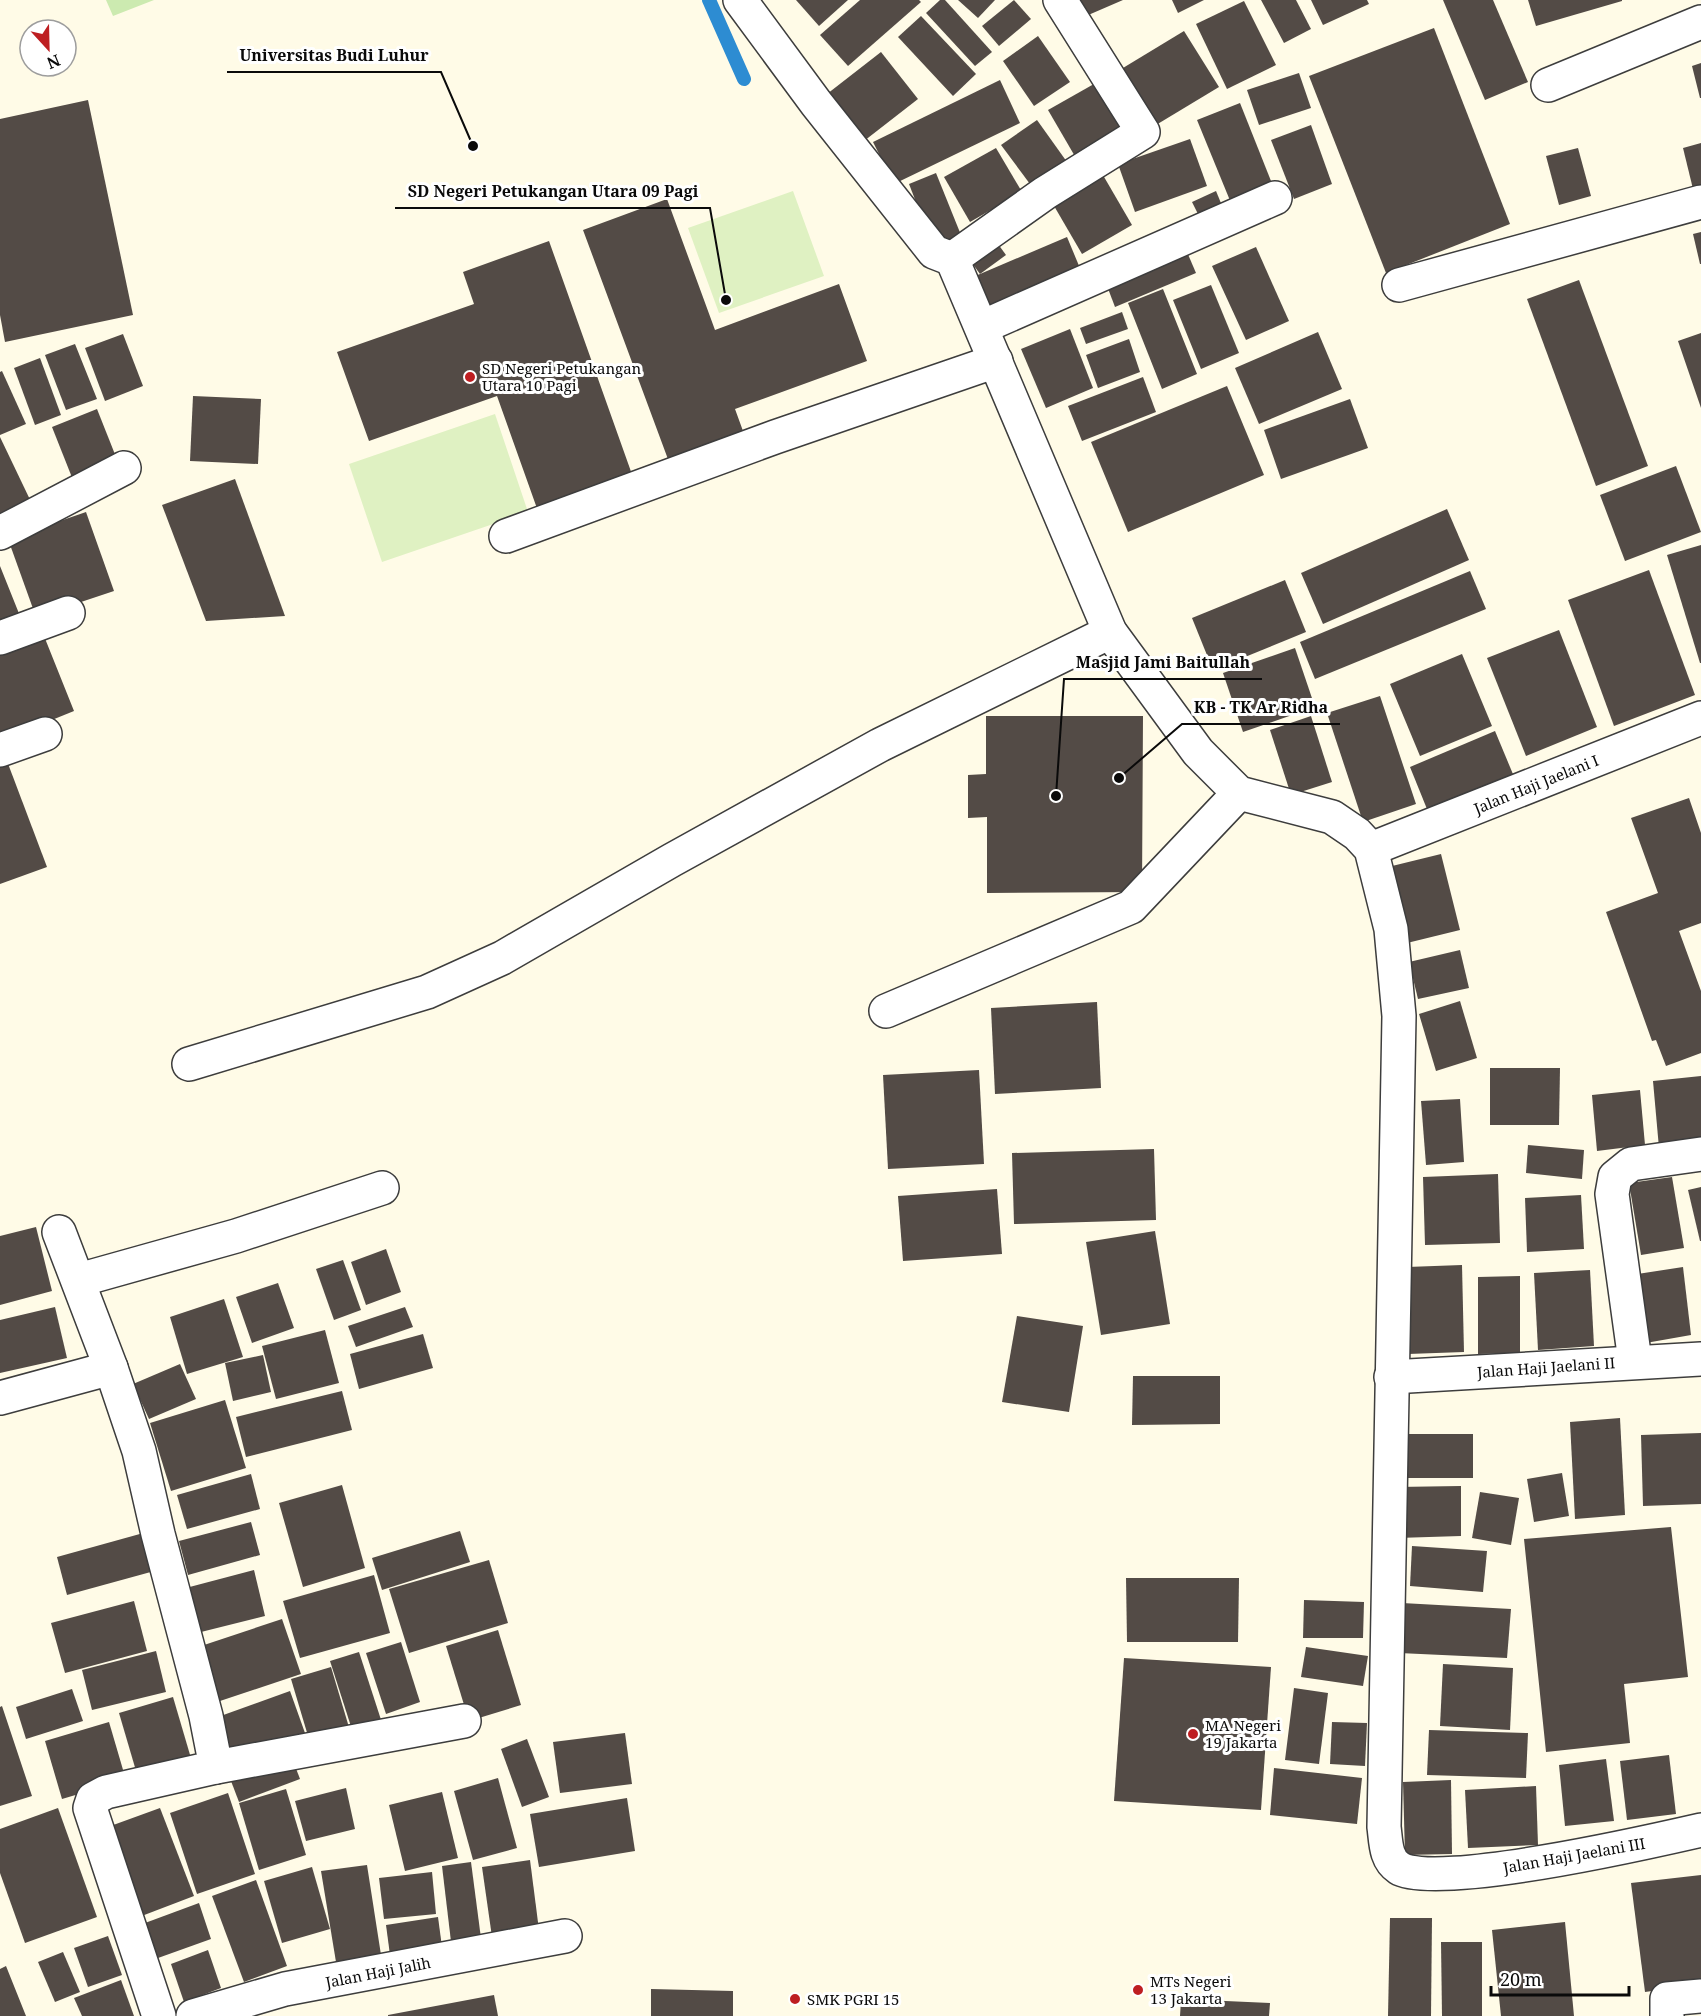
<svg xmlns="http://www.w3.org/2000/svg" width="1701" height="2016" viewBox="0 0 1701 2016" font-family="'Noto Serif',serif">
  <rect width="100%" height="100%" fill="#fffbe7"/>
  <polygon fill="#cceab0" points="106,0 154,0 113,16"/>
  <g fill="#dff1c2">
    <polygon points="793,191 824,276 719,313 688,228"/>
    <polygon points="495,414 528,512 382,562 349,464"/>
  </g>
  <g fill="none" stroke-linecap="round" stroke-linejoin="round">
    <polyline stroke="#2d8cd2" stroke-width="14" points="709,0 744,79"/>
  </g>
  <g fill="#534b46">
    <polygon points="796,0 848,0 819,26"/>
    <polygon points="860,0 919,0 921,2 848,66 820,35"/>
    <polygon points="940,0 945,0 992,52 975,66 926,13"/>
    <polygon points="958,0 995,0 978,18"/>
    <polygon points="1014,0 1031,19 999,46 982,26"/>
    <polygon points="1079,0 1123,0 1086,16"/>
    <polygon points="1172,0 1204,0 1178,13"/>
    <polygon points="1261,0 1296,0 1311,29 1284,43"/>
    <polygon points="1311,0 1367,0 1369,4 1323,25"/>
    <polygon points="1443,0 1493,0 1528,82 1485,100"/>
    <polygon points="1528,0 1622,0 1622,1 1536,26"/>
    <polygon points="1244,1 1276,65 1227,89 1196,24"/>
    <polygon points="921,16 976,74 953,96 898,37"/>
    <polygon points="1434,28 1510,224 1386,273 1309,76"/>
    <polygon points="1184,31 1219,87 1151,128 1118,71"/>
    <polygon points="1038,36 1070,82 1034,106 1003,61"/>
    <polygon points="881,52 918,99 855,148 818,101"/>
    <polygon points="1701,63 1701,98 1700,98 1692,66"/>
    <polygon points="1299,73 1311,108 1259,125 1247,90"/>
    <polygon points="1000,80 1020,123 894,184 873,142"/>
    <polygon points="1101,80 1132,135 1080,165 1048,110"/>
    <polygon points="88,100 133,315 5,342 0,315 0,119"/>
    <polygon points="1240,103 1273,186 1231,203 1197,120"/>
    <polygon points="1037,120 1067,162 1033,188 1001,145"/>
    <polygon points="1311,125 1332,184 1294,199 1271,140"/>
    <polygon points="1190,139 1207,186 1135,212 1118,164"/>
    <polygon points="1701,143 1701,187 1693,189 1683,148"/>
    <polygon points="996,148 1022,192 970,222 944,177"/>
    <polygon points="1578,148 1591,196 1559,205 1546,156"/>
    <polygon points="1100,170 1132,225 1082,254 1050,199"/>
    <polygon points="936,173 963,240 935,251 909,184"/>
    <polygon points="1216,191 1223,208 1200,218 1192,202"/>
    <polygon points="667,199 715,330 839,284 867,361 735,409 747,442 672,470 583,230"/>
    <polygon points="1701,232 1701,264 1700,264 1693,234"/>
    <polygon points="990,233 1006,255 980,274 964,252"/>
    <polygon points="1067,237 1082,273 989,313 973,277"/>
    <polygon points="549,241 634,480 539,514 497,396 369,441 337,352 474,304 463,272"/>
    <polygon points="1184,245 1196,273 1115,307 1104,278"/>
    <polygon points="1256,247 1289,321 1246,340 1212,266"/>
    <polygon points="1579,280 1648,466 1596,486 1527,299"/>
    <polygon points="1211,285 1239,353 1201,369 1173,300"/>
    <polygon points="1163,289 1197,374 1162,389 1128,303"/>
    <polygon points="1122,312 1128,329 1086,344 1080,328"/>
    <polygon points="1070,329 1093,388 1046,408 1021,349"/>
    <polygon points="1318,332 1342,389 1259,424 1235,368"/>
    <polygon points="1701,333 1701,408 1678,341"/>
    <polygon points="123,334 143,386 105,401 85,348"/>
    <polygon points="1129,339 1140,372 1098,388 1086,355"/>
    <polygon points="75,344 97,399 66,410 45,355"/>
    <polygon points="40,358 61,415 35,425 14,368"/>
    <polygon points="2,371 26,424 0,435 0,372"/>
    <polygon points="1143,377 1156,412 1082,441 1068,406"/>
    <polygon points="1227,386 1264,475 1128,532 1091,442"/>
    <polygon points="193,396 261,399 258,464 190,461"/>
    <polygon points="1350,399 1368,448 1281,479 1264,430"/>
    <polygon points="97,409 118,462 73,480 52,427"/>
    <polygon points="0,437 34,508 0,524"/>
    <polygon points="1676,466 1701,532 1625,561 1600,495"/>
    <polygon points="235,479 285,616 206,621 162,505"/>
    <polygon points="1447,509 1469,560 1323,624 1301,573"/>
    <polygon points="86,512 114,591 36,617 8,539"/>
    <polygon points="1701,545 1701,663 1700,663 1667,555"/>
    <polygon points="0,566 22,621 0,630"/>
    <polygon points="1649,570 1695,695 1614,726 1568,600"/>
    <polygon points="1470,571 1486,609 1315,679 1300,642"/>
    <polygon points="1285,580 1306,632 1213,670 1192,618"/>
    <polygon points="1559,630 1597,727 1526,756 1487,658"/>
    <polygon points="44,636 74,711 0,741 0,654"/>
    <polygon points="1295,648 1315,707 1243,732 1223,673"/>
    <polygon points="1462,654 1492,726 1420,756 1390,684"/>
    <polygon points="1380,696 1416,804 1363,822 1327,713"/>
    <polygon points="986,716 1143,716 1142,892 987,893 987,817 968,818 968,775 986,774"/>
    <polygon points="1311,716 1332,782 1291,795 1270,730"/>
    <polygon points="1495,731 1515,779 1429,814 1410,767"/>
    <polygon points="7,761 47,867 0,884 0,764"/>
    <polygon points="1689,798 1701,833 1701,923 1679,931 1701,991 1701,1053 1666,1066 1656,1040 1652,1041 1606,912 1658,893 1631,818"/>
    <polygon points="1441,854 1460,930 1407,943 1388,867"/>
    <polygon points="1460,950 1469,988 1418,999 1409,962"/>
    <polygon points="1460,1001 1477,1058 1436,1071 1419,1014"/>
    <polygon points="1097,1002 1101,1088 995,1094 991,1008"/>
    <polygon points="1490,1068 1560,1068 1559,1125 1490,1125"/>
    <polygon points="979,1070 984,1164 888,1169 883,1075"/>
    <polygon points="1701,1076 1701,1144 1659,1148 1653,1081"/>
    <polygon points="1640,1090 1645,1145 1597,1151 1592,1095"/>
    <polygon points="1460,1099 1464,1162 1426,1165 1421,1101"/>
    <polygon points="1528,1145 1584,1150 1582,1179 1526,1173"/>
    <polygon points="1154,1149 1156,1220 1014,1224 1012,1153"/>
    <polygon points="1498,1174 1500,1243 1425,1245 1423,1177"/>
    <polygon points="1672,1177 1684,1248 1641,1255 1629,1183"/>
    <polygon points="1701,1187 1701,1241 1700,1241 1688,1190"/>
    <polygon points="997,1189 1002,1254 903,1261 898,1196"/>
    <polygon points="1581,1195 1584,1249 1527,1252 1525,1198"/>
    <polygon points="36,1227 52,1291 0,1305 0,1236"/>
    <polygon points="1155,1231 1170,1324 1101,1335 1086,1242"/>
    <polygon points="386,1249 401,1292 366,1305 351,1262"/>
    <polygon points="343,1260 361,1310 334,1320 316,1269"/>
    <polygon points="1462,1265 1464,1352 1408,1354 1407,1267"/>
    <polygon points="1683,1267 1691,1335 1640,1344 1631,1275"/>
    <polygon points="1590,1270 1594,1346 1538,1350 1534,1273"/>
    <polygon points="1520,1276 1520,1353 1478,1354 1478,1277"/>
    <polygon points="278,1283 294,1328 252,1343 236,1297"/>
    <polygon points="224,1299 243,1357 187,1374 170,1317"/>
    <polygon points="55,1307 67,1358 0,1373 0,1320"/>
    <polygon points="405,1307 413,1327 356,1347 348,1326"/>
    <polygon points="1017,1316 1083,1326 1069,1412 1002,1402"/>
    <polygon points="325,1330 339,1383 276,1399 262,1346"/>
    <polygon points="423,1334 433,1368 359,1389 350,1354"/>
    <polygon points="263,1355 271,1392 233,1401 225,1363"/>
    <polygon points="180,1364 196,1399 149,1419 133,1384"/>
    <polygon points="1133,1376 1220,1376 1220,1424 1132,1425"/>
    <polygon points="342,1391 352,1430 246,1457 236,1417"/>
    <polygon points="225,1400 246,1468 171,1491 150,1423"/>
    <polygon points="1620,1418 1625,1515 1575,1519 1570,1422"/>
    <polygon points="1701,1433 1701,1504 1643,1506 1641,1435"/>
    <rect x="1391" y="1434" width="82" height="44"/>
    <polygon points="1562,1473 1569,1516 1534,1522 1527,1479"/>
    <polygon points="251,1474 260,1509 187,1529 177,1495"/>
    <polygon points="342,1485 365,1568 303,1587 279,1503"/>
    <polygon points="1461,1486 1461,1536 1397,1538 1396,1487"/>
    <polygon points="1480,1492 1519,1498 1511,1545 1472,1538"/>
    <polygon points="251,1522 260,1555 188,1575 179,1541"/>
    <polygon points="1671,1527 1688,1677 1624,1684 1630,1743 1546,1752 1524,1539"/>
    <polygon points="460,1531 470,1562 382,1590 372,1558"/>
    <polygon points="147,1532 158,1570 67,1595 57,1557"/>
    <polygon points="1412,1546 1487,1551 1483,1592 1410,1586"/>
    <polygon points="489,1560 508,1623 409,1653 389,1589"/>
    <polygon points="254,1570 265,1616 193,1634 182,1589"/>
    <polygon points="374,1575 390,1633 300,1658 283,1601"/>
    <polygon points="1126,1578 1239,1578 1238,1642 1127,1642"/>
    <polygon points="1304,1600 1364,1602 1363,1638 1303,1638"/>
    <polygon points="134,1601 147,1651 65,1673 51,1623"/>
    <polygon points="1402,1603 1511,1609 1507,1658 1399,1653"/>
    <polygon points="282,1619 301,1674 214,1703 195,1648"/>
    <polygon points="498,1630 521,1705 469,1721 446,1646"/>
    <polygon points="401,1642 420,1702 386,1714 366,1653"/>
    <polygon points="1306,1647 1368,1656 1363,1686 1301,1677"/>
    <polygon points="156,1651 166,1692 92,1710 82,1670"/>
    <polygon points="359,1652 384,1729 355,1739 330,1661"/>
    <polygon points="1124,1658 1271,1667 1261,1810 1114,1801"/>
    <polygon points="1443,1664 1513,1668 1510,1730 1440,1726"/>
    <polygon points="331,1667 351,1734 311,1746 291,1679"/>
    <polygon points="1294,1688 1328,1693 1319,1764 1285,1760"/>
    <polygon points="72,1689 83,1721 26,1739 16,1707"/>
    <polygon points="290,1691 305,1733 229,1761 215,1718"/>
    <polygon points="173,1697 193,1765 139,1781 119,1713"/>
    <polygon points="2,1706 32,1796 0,1806 0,1707"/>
    <polygon points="109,1722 126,1780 62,1799 45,1741"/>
    <polygon points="1332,1722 1367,1723 1365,1766 1330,1764"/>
    <polygon points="1429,1730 1528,1733 1526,1778 1427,1775"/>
    <polygon points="625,1733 632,1784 560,1793 553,1742"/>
    <polygon points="527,1739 549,1797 522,1807 501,1749"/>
    <polygon points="1669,1755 1676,1814 1627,1820 1620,1761"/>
    <polygon points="292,1758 300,1779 239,1802 231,1781"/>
    <polygon points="1606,1759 1614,1821 1565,1826 1559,1765"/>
    <polygon points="1274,1768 1362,1778 1357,1824 1270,1815"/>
    <polygon points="498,1778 517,1848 473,1860 454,1791"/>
    <polygon points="1451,1780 1452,1854 1405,1855 1403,1782"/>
    <polygon points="1536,1786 1538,1845 1468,1848 1465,1790"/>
    <polygon points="346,1788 355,1829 306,1841 295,1801"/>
    <polygon points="286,1789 306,1855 259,1870 239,1803"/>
    <polygon points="442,1792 458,1858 405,1871 389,1805"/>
    <polygon points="228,1793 255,1874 197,1894 170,1813"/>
    <polygon points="627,1798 635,1851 539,1867 530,1814"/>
    <polygon points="58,1808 97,1917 25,1943 0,1873 0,1829"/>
    <polygon points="160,1808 194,1896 139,1917 105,1828"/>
    <polygon points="530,1860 539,1930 492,1937 482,1867"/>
    <polygon points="471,1862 482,1946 452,1950 442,1866"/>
    <polygon points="367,1865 381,1955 336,1962 321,1871"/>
    <polygon points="312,1867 330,1929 282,1943 264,1881"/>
    <polygon points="432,1872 436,1914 384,1919 379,1878"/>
    <polygon points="1701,1875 1701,1984 1645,1992 1631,1883"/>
    <polygon points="256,1880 287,1966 244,1982 212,1896"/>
    <polygon points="199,1903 211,1939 158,1958 145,1923"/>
    <polygon points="438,1917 442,1947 390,1955 386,1925"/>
    <polygon points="1390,1918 1432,1918 1431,2016 1388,2016"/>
    <polygon points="1565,1922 1574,2016 1501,2016 1492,1930"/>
    <polygon points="108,1936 122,1975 88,1987 74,1948"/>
    <polygon points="1441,1942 1482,1942 1482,2016 1442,2016"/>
    <polygon points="208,1950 221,1988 184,2002 171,1964"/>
    <polygon points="63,1952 80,1992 55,2002 38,1962"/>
    <polygon points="6,1966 26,2016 0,2016 0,1969"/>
    <polygon points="121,1980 134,2016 82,2016 74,1998"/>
    <polygon points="651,1989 733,1991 733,2016 651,2016"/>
    <polygon points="494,1995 498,2016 388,2016 388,2015"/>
    <polygon points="1181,1999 1270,2003 1269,2016 1180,2016"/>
  </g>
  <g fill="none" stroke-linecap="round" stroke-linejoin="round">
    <g stroke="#3d3d3d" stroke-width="36">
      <g id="minor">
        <path d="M 740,0 L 816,103 L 934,252 L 952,259 L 1110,632 L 1198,752 L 1239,793 L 1332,817 L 1357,834 L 1371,849 L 1391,929 L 1399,1016 L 1384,1827 C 1386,1841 1385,1859 1399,1868 C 1434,1891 1653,1841 1701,1830"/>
        <polyline points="1548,85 1701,22"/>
        <polyline points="952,259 1045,193 1143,132 1060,0"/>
        <polyline points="1399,285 1701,202"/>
        <polyline points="982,327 1275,198"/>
        <polyline points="0,533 124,468"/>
        <polyline points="506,536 775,437 996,361"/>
        <polyline points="0,638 68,613"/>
        <polyline points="0,750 45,734"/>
        <polyline points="1371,849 1701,718"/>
        <polyline points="886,1011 1131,907 1239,793"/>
        <polyline points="189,1064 427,992 502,958 672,860 880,745 1110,632"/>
        <polyline points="59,1232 111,1368 139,1451 158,1534 206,1716 216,1767 106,1792 93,1799 90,1808 159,2016"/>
        <polyline points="79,1280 236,1236 382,1188"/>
        <polyline points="1635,1361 1612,1194 1615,1177 1631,1164 1701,1154"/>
        <polyline points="1391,1377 1701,1359"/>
        <polyline points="0,1398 111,1368"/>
        <polyline points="216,1767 464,1721"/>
        <polyline points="193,2016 285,1989 565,1936"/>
        <polyline points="1667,2016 1667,1999 1701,1996"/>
      </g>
    </g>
    <use href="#minor" stroke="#fff" stroke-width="33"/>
  </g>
  <g fill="#be1e21" stroke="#fff" stroke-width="2">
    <circle cx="470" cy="377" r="6"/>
    <circle cx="1193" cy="1734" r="6"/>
    <circle cx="1138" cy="1990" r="6"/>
    <circle cx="795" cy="1999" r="6"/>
  </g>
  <g text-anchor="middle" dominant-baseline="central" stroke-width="6" stroke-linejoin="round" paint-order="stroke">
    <g font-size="15" fill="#0a0a0a" stroke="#fff" text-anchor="start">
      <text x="482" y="368">SD Negeri Petukangan<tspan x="482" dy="17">Utara 10 Pagi</tspan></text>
      <text x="1205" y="1725">MA Negeri<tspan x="1205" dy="17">19 Jakarta</tspan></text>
      <text x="1150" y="1981">MTs Negeri<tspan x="1150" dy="17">13 Jakarta</tspan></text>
      <text x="807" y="1999">SMK PGRI 15</text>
    </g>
    <g font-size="15" fill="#0a0a0a" stroke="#fff">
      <text transform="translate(1536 784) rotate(-22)">Jalan Haji Jaelani I</text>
      <text transform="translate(1546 1367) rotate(-4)">Jalan Haji Jaelani II</text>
      <text transform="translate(1574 1855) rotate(-10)">Jalan Haji Jaelani III</text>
      <text transform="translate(378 1972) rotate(-11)">Jalan Haji Jalih</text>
    </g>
  </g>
  <path fill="none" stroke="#0a0a0a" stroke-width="2" d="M473 146L441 72H227M726 300L710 208H395M1056 796L1064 679H1262M1119 778L1182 724H1340"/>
  <g fill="#0a0a0a" stroke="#fff" stroke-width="2">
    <circle cx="473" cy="146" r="6"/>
    <circle cx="726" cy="300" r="6"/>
    <circle cx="1056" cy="796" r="6"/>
    <circle cx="1119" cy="778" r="6"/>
  </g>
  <g font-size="16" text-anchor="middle" font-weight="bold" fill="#0a0a0a" stroke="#fff" stroke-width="6" stroke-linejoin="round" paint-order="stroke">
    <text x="334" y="61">Universitas Budi Luhur</text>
    <text x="553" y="197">SD Negeri Petukangan Utara 09 Pagi</text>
    <text x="1163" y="668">Masjid Jami Baitullah</text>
    <text x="1261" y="713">KB - TK Ar Ridha</text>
  </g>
  <g transform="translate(48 48) rotate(158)"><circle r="28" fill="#ffffff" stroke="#9d9d9d" stroke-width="1.5"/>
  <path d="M0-4.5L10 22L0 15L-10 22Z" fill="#be1e21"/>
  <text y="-9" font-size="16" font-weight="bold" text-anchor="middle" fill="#0a0a0a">N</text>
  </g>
  <path d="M1491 1986v9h138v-9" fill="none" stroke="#0a0a0a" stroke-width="3"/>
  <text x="1500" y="1986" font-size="18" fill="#0a0a0a" stroke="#ffffff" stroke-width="4.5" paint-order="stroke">20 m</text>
</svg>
